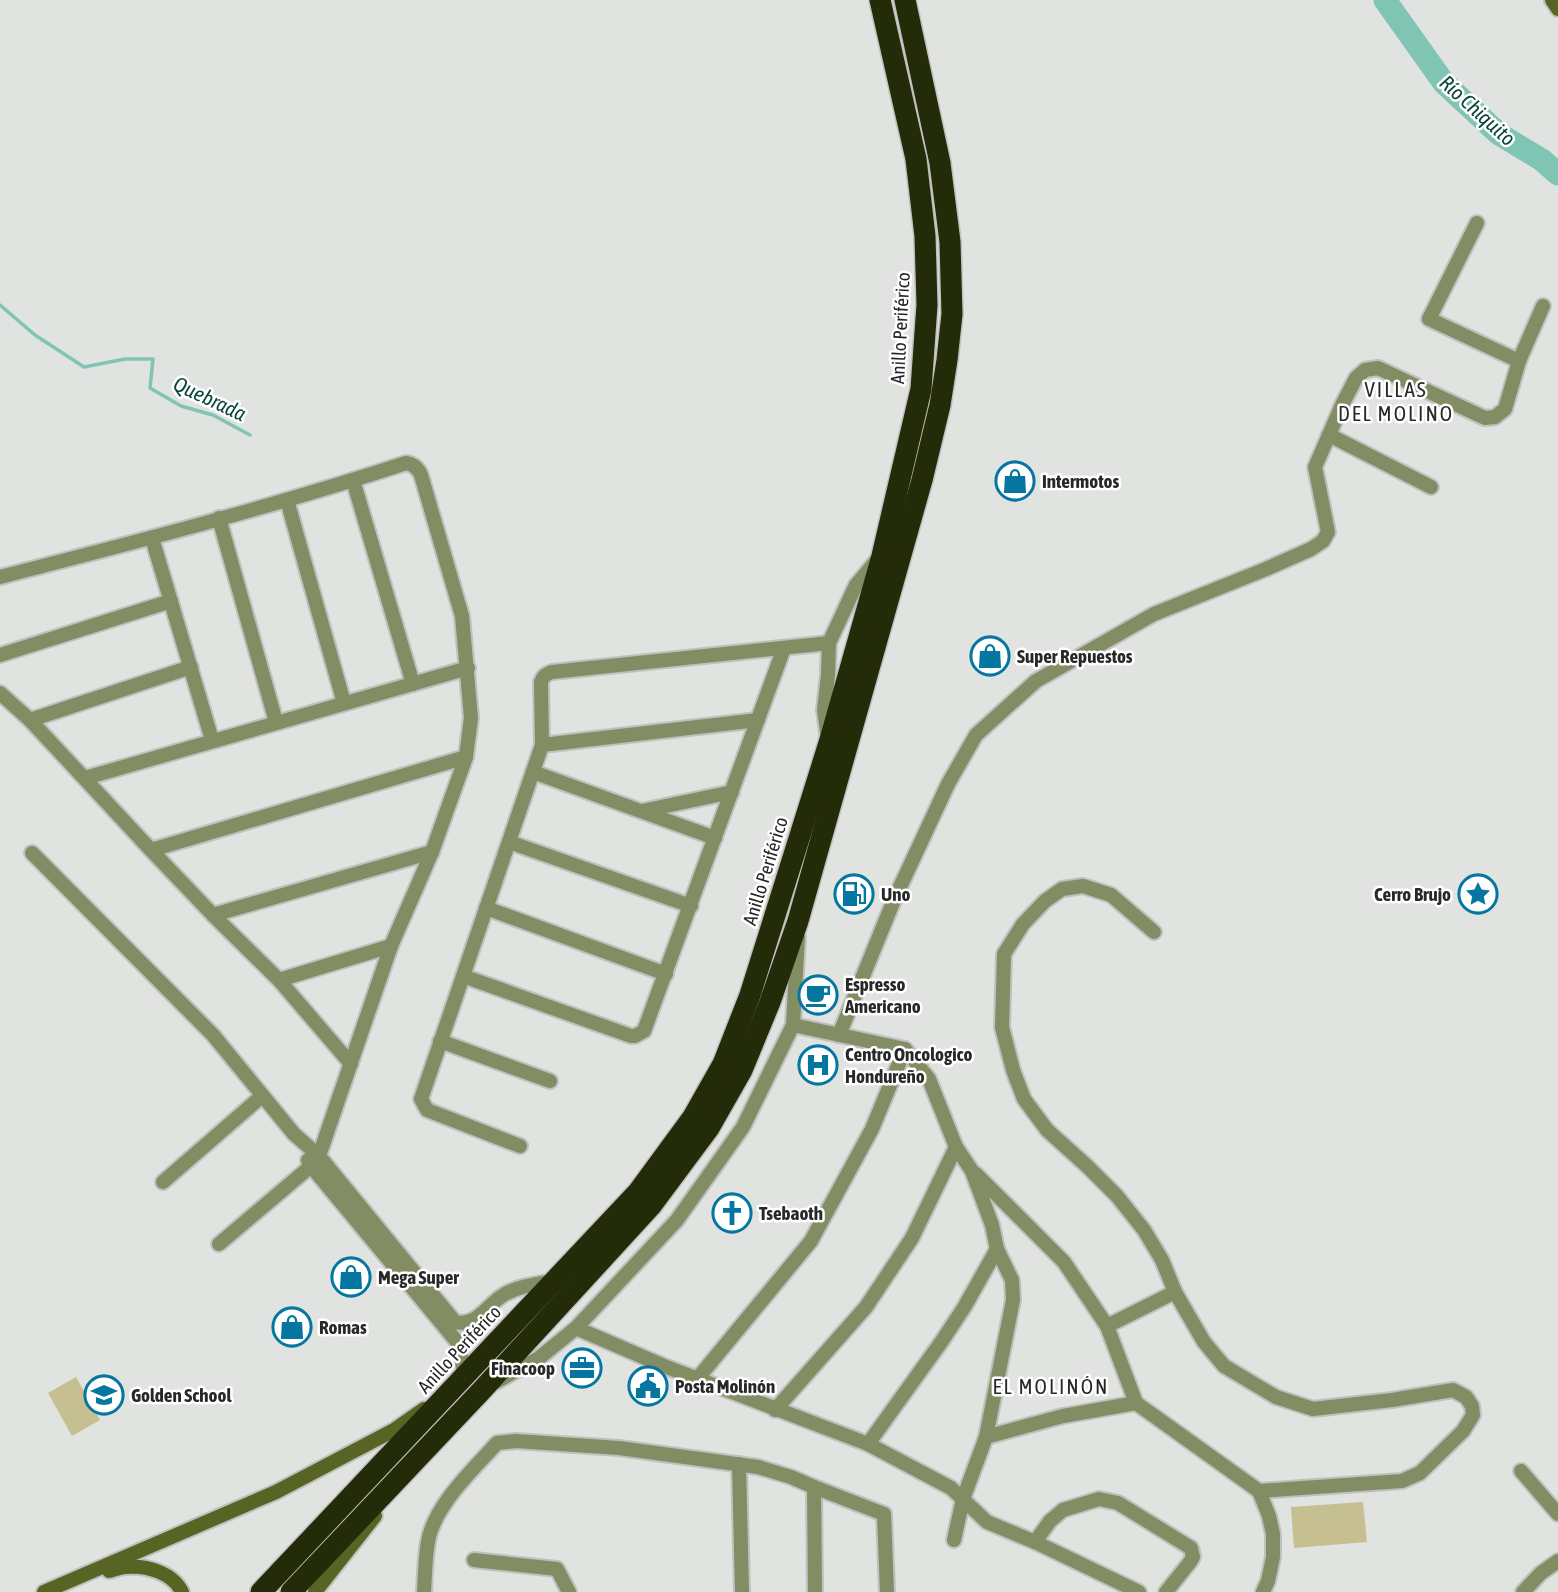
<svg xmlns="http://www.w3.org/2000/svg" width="1558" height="1592" viewBox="0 0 1558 1592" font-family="'Asap Condensed',sans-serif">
  <rect width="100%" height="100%" fill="#e0e3e0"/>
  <g fill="#c6bf91">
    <polygon points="76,1377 100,1420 72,1436 48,1393"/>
    <polygon points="1363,1502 1367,1542 1294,1548 1291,1507"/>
  </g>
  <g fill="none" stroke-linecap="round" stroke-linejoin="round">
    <polyline stroke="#80c5b3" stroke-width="3.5" points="0,305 35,335 84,367 125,359 153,359 150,388 181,406 213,415 250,435"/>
    <polyline stroke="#80c5b3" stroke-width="23" points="1385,0 1444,83 1499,134 1542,160 1558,174"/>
    <g stroke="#bfc1bf" stroke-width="18">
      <g id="street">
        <polyline points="1477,223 1429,319 1519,361"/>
        <polyline points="1329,435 1431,487"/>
        <polyline points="353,480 413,684"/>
        <polyline points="287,500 344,703"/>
        <polyline points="219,518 276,722"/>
        <polyline points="152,538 212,740"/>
        <path d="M 0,577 C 136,542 272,507 406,463 C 413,464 418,468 421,475 L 462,616 L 471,718 L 466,757 L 432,852 L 391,946 L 319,1156 L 311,1166 L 219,1244"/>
        <polyline points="0,655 171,601"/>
        <polyline points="0,693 30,720 151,850 213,915 279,980 351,1064"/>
        <polyline points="30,720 191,667"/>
        <polyline points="828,738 824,710 828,675 829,643 856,585 878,559"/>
        <polyline points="542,745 758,720"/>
        <polyline points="533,772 715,838"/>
        <polyline points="85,778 468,668"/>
        <polyline points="642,811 732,792"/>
        <polyline points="509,842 691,906"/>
        <polyline points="151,850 466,757"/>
        <path d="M 32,853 L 213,1035 L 294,1134 L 319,1156 L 455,1322 C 478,1327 487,1304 505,1294 C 520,1286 536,1284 553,1281"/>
        <polyline points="486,908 666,974"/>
        <polyline points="213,915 432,852"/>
        <polyline points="1154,932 1111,895 1083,886 1062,889 1045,901 1023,924 1004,954 1002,1027 1013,1070 1024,1099 1047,1130 1087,1166 1117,1196 1144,1230 1162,1260 1175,1292 1204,1342 1224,1366 1276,1397 1313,1409 1392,1400 1453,1390 1466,1397 1472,1406 1473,1415 1463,1431 1420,1473 1402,1481 1259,1491"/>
        <polyline points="463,976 631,1036 635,1036 644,1031 784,648"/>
        <polyline points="279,980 391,946"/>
        <polyline points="793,1025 905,1049 929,1079 956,1147 972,1171 992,1225 997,1249 1012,1280 1013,1300 986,1437 963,1499 954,1540"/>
        <polyline points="839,1035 894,900 948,784 976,735 1036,681 1154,614 1266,569 1311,549 1323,541 1328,532 1315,467 1342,405 1356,378 1365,370 1378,368 1485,418 1495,417 1505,409 1519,361 1543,306"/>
        <polyline points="440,1041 550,1081"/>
        <path d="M 520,1146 L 427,1110 L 421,1099 L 542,745 L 541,682 C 543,676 546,674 552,672 L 829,643"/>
        <polyline points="308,1160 311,1166 458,1343 465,1376"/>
        <polyline points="976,1174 1064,1262 1107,1326 1136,1403 1259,1491 1269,1516 1273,1534 1273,1557 1268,1581 1263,1592"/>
        <polyline points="163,1182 262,1096"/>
        <polyline points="1107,1326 1175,1292"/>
        <polyline points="576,1328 664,1366 868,1444 951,1488 987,1522 1035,1542 1139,1592"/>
        <polyline points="698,1378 811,1241 872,1129 905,1049"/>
        <polyline points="496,1382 539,1358 576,1328 677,1220 743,1127 793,1025 798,937"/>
        <polyline points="775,1410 866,1307 912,1238 956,1147"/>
        <polyline points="986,1437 1063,1416 1136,1403"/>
        <polyline points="868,1444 942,1341 965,1306 997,1249"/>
        <polyline points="739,1464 742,1592"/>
        <polyline points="1521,1471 1558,1514"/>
        <polyline points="814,1487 815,1592"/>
        <polyline points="1035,1542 1050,1521 1063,1510 1099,1499 1118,1503 1191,1548 1193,1557 1190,1562 1166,1592"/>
        <polyline points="474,1560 557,1569 569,1592"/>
        <path d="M 424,1592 C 425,1576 425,1558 428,1542 C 434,1505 473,1470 497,1443 L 516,1441 L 619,1448 L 758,1467 L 791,1477 L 814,1487 L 884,1514 L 887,1592"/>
        <polyline points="1523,1592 1541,1573 1558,1561"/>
      </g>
    </g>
    <g stroke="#bfc1bf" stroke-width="18">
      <g id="secondary">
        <polyline points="1552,0 1558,9"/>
        <path d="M 109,1571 C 114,1570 120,1567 126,1567 C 147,1565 173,1573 182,1592"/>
        <polyline points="44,1592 276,1492 394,1430 424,1409"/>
        <polyline points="315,1592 375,1516"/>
      </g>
    </g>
    <g stroke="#bfc1bf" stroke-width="24">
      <g id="highway">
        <polyline points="261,1592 638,1192 693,1117 723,1064 750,995 829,743 882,556 921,389 927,305 925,236 916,159 880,0"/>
        <polyline points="291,1592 483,1389 651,1206 709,1128 742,1070 770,1002 798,921 922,480 940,405 947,360 952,314 950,242 940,163 905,0"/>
      </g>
    </g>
    <use href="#street" stroke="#838d64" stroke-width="14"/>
    <use href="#secondary" stroke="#576423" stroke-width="14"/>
    <use href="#highway" stroke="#242b09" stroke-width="21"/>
  </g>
  <defs>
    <g id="shop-ring" transform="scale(2.0125)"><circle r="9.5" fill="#fff" stroke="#0576a0" stroke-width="1.5"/><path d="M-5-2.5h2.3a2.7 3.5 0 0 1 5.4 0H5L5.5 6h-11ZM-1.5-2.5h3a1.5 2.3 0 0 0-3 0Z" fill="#0576a0"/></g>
    <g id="fuel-ring" transform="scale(2.0125)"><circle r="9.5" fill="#fff" stroke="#0576a0" stroke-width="1.5"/><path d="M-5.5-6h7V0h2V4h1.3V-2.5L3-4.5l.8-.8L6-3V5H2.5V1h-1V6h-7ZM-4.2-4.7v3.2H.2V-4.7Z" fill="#0576a0"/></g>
    <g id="sight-ring" transform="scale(2.0125)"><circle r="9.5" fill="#fff" stroke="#0576a0" stroke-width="1.5"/><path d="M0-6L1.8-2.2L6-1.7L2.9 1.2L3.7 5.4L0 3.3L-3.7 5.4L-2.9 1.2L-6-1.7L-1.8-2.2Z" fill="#0576a0"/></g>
    <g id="cafe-ring" transform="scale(2.0125)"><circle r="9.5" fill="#fff" stroke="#0576a0" stroke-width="1.5"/><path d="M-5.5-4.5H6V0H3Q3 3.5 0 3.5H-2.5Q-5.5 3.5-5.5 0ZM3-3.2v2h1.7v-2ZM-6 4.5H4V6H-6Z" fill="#0576a0"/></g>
    <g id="hospital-ring" transform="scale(2.0125)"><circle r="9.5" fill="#fff" stroke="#0576a0" stroke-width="1.5"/><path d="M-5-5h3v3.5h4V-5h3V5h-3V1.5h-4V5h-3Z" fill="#0576a0"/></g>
    <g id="church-ring" transform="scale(2.0125)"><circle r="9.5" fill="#fff" stroke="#0576a0" stroke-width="1.5"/><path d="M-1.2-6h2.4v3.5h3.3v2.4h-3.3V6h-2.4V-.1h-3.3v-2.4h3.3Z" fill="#0576a0"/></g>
    <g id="office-ring" transform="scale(2.0125)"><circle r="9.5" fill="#fff" stroke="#0576a0" stroke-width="1.5"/><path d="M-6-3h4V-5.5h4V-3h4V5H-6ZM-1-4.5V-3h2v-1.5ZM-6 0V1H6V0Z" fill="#0576a0"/></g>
    <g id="civic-ring" transform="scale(2.0125)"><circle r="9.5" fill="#fff" stroke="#0576a0" stroke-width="1.5"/><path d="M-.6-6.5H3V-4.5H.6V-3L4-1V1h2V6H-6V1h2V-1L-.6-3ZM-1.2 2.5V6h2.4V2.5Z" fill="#0576a0"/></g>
    <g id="school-ring" transform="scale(2.0125)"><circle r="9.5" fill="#fff" stroke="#0576a0" stroke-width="1.5"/><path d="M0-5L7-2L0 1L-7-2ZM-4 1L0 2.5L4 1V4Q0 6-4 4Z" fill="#0576a0"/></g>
  </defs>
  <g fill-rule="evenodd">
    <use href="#shop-ring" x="1015" y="481"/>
    <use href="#shop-ring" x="990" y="656"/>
    <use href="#fuel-ring" x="854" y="894"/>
    <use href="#sight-ring" x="1478" y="894"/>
    <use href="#cafe-ring" x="818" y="995"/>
    <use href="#hospital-ring" x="818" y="1065"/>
    <use href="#church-ring" x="732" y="1213"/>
    <use href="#shop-ring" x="351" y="1277"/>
    <use href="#shop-ring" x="292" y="1327"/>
    <use href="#office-ring" x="582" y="1368"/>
    <use href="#civic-ring" x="648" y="1386"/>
    <use href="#school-ring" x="104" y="1395"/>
  </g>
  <g text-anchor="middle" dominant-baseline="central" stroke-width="5" stroke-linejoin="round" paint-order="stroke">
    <g font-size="19" fill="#272827" stroke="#fff">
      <text transform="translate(900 328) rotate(-87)">Anillo Periférico</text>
      <text transform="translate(765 871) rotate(-73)">Anillo Periférico</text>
      <text transform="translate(459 1349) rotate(-47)">Anillo Periférico</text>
    </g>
    <g font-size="19" font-weight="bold" fill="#272827" stroke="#fff" text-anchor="start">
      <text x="1042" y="481">Intermotos</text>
      <text x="1017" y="656">Super Repuestos</text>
      <text x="881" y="894">Uno</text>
      <text x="1451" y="894" text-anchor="end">Cerro Brujo</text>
      <text x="845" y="984">Espresso<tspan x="845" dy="22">Americano</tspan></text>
      <text x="845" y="1054">Centro Oncologico<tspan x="845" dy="22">Hondureño</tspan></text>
      <text x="759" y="1213">Tsebaoth</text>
      <text x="378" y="1277">Mega Super</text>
      <text x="319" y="1327">Romas</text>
      <text x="555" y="1368" text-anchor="end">Finacoop</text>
      <text x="675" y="1386">Posta Molinón</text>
      <text x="131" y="1395">Golden School</text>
    </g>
    <g font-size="21" font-style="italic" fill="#08463b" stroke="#fff">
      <text transform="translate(1478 110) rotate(42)">Río Chiquito</text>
      <text transform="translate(210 398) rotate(25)">Quebrada</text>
    </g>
    <g font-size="21" letter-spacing="2" fill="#272827" stroke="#fff">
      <text x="1396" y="389">VILLAS<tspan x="1396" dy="24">DEL MOLINO</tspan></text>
      <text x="1051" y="1386">EL MOLINÓN</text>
    </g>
  </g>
</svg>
